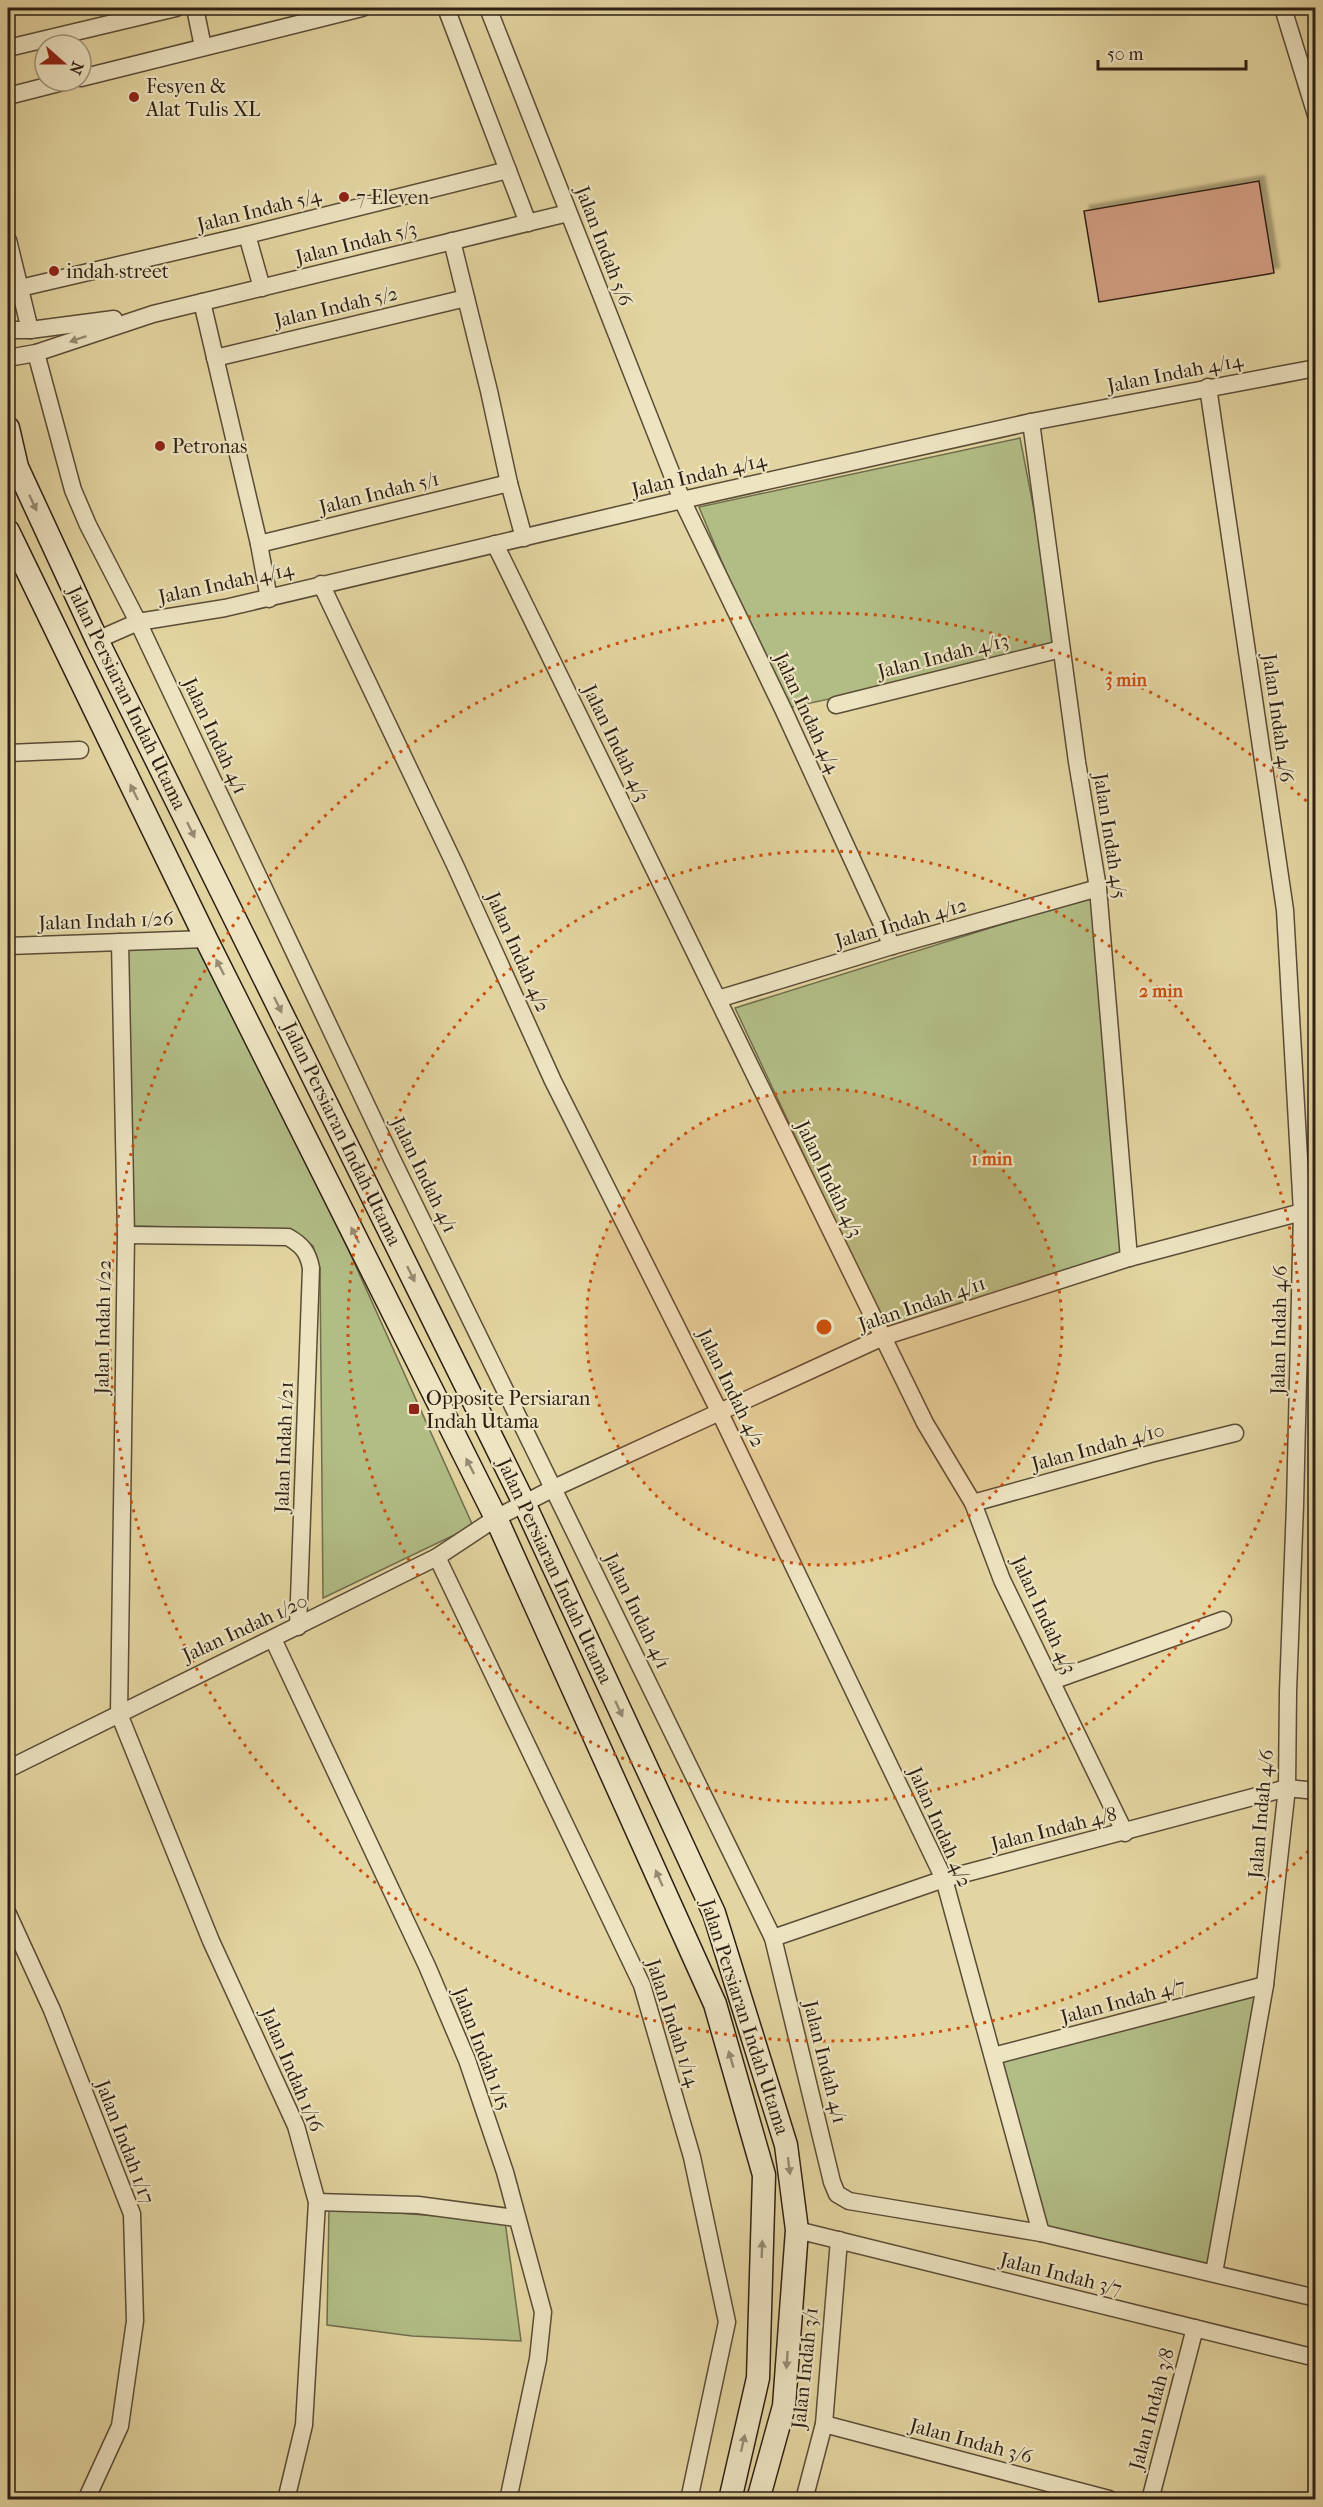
<svg xmlns="http://www.w3.org/2000/svg" width="1323" height="2507" viewBox="0 0 1323 2507" font-family="'IM FELL French Canon',serif">
  <defs>
    <filter id="shadow"><feDropShadow dx="5.5" dy="-5.5" stdDeviation="1.5" flood-color="#0004"/></filter>
  </defs>
  <rect width="100%" height="100%" fill="#e3d5a1"/>
  <filter id="stains"><feTurbulence type="fractalNoise" baseFrequency=".00333" numOctaves="4"/><feColorMatrix values="0 0 0 0 .2 0 0 0 0 .09 0 0 0 0 .02 0 0 0 .5 -.17"/></filter>
  <radialGradient id="worn" r=".72"><stop offset=".6" stop-color="#630" stop-opacity="0"/><stop offset="1" stop-color="#630" stop-opacity=".3"/></radialGradient>
  <g fill="#b2bd86" stroke="#706e4d" stroke-width="1.5">
    <polygon points="1020,438 1061,649 783,709 699,507"/>
    <polygon points="1092,896 1112,1059 1120,1255 886,1330 735,1008"/>
    <polygon points="203,944 349,1251 473,1526 323,1598 320,1268 313,1246 292,1230 133,1226 128,947"/>
    <polygon points="1259,1993 1215,2269 1041,2233 1000,2059"/>
    <polygon points="329,2208 505,2221 521,2341 412,2336 327,2325"/>
  </g>
  <polygon fill="#d4a086" stroke="#2d1f14" stroke-width="1.5" filter="url(#shadow)" points="1259,181 1274,273 1099,302 1084,211"/>
  <g fill="none" stroke-linecap="round" stroke-linejoin="round">
    <g stroke="#5a4c37" stroke-width="19">
      <g id="minor">
        <polyline points="195,8 203,47"/>
        <polyline points="446,8 528,223"/>
        <polyline points="488,8 682,500 783,709 892,946"/>
        <polyline points="1283,8 1316,115"/>
        <polyline points="8,48 176,8"/>
        <polyline points="81,78 362,8"/>
        <polyline points="8,96 67,81"/>
        <polyline points="247,235 262,288"/>
        <polyline points="8,240 30,330"/>
        <polyline points="452,241 489,391 509,483 524,538"/>
        <polyline points="20,288 247,235 508,170"/>
        <polyline points="202,302 259,544 269,599"/>
        <polyline points="8,330 30,330 114,319"/>
        <polyline points="36,353 73,490 88,525 138,622 392,1159 773,1938 832,2182 837,2194 849,2201 1041,2233 1316,2298"/>
        <polyline points="8,358 36,353 153,314 568,213"/>
        <polyline points="215,358 466,298"/>
        <polyline points="1208,387 1285,910 1302,1212 1295,1505 1288,1692 1287,1788 1265,1985 1214,2273"/>
        <polyline points="1031,422 1077,762 1098,888 1129,1258"/>
        <polyline points="259,544 509,483"/>
        <polyline points="495,544 925,1423 973,1503 1002,1580 1125,1833"/>
        <polyline points="321,584 455,865 553,1081 720,1413 944,1879 1041,2233"/>
        <polyline points="97,640 138,622 225,608 682,500 1031,422 1316,368"/>
        <polyline points="836,705 1061,649"/>
        <polyline points="8,753 80,750"/>
        <polyline points="120,942 126,1235 119,1714 211,1941 296,2126 317,2202 304,2425 286,2500"/>
        <polyline points="8,946 206,939"/>
        <polyline points="718,999 892,946 1098,888"/>
        <path d="M 126,1235 L 288,1237 C 302,1245 308,1252 311,1268 L 298,1627"/>
        <polyline points="973,1503 1150,1454 1235,1433"/>
        <polyline points="437,1557 642,1985 692,2157 727,2322 689,2500"/>
        <polyline points="273,1639 427,1966 467,2060 505,2172 543,2312 538,2359 508,2500"/>
        <polyline points="1052,1681 1223,1620"/>
        <polyline points="8,1769 437,1557 496,1518 554,1488 883,1337 1129,1258 1302,1212 1316,1213"/>
        <polyline points="8,1914 52,2010 132,2214 135,2321 120,2426 86,2500"/>
        <polyline points="773,1938 944,1879 1287,1788 1316,1791"/>
        <polyline points="993,2056 1265,1985"/>
        <polyline points="317,2202 418,2205 516,2218"/>
        <polyline points="797,2230 1316,2358"/>
        <polyline points="824,2424 1109,2499"/>
        <polyline points="804,2500 824,2424 839,2240"/>
        <polyline points="1150,2500 1195,2328"/>
      </g>
    </g>
    <g stroke="#2d1f14" stroke-width="25">
      <g id="secondary">
        <polyline points="8,428 17,467 97,640 524,1503 714,1913 786,2145 797,2230 784,2406 758,2500"/>
        <polyline points="8,531 206,939 496,1518 715,2004 764,2175 758,2378 730,2500"/>
      </g>
    </g>
    <use href="#minor" stroke="#ede4c2" stroke-width="16"/>
    <use href="#secondary" stroke="#ede4c2" stroke-width="22"/>
  </g>
  <defs><path id="oneway-solid" d="M-6-.8H1V-3.2L6.5 0L1 3.2V.8H-6Z" transform="scale(1.5)"/></defs>
  <g fill="#978b74">
    <use href="#oneway-solid" transform="translate(78 339) rotate(161)"/>
    <use href="#oneway-solid" transform="translate(33 503) rotate(65)"/>
    <use href="#oneway-solid" transform="translate(134 792) rotate(-116)"/>
    <use href="#oneway-solid" transform="translate(191 830) rotate(64)"/>
    <use href="#oneway-solid" transform="translate(220 967) rotate(-117)"/>
    <use href="#oneway-solid" transform="translate(278 1005) rotate(64)"/>
    <use href="#oneway-solid" transform="translate(355 1235) rotate(-117)"/>
    <use href="#oneway-solid" transform="translate(411 1274) rotate(64)"/>
    <use href="#oneway-solid" transform="translate(470 1466) rotate(-117)"/>
    <use href="#oneway-solid" transform="translate(619 1709) rotate(65)"/>
    <use href="#oneway-solid" transform="translate(659 1878) rotate(-114)"/>
    <use href="#oneway-solid" transform="translate(731 2059) rotate(-106)"/>
    <use href="#oneway-solid" transform="translate(789 2166) rotate(83)"/>
    <use href="#oneway-solid" transform="translate(762 2249) rotate(-88)"/>
    <use href="#oneway-solid" transform="translate(787 2360) rotate(94)"/>
    <use href="#oneway-solid" transform="translate(743 2443) rotate(-77)"/>
  </g>
  <circle cx="824" cy="1327" r="238" fill="#cc500d" fill-opacity=".12"/>
  <g fill="none" stroke="#cc500d" stroke-width="3" stroke-dasharray="3 6">
    <circle cx="824" cy="1327" r="238"/>
    <circle cx="824" cy="1327" r="476"/>
    <path d="M1315 1845A714 714 0 1 1 1315 809"/>
  </g>
  <g fill="#8f2418" stroke="#ede4c2" stroke-width="2">
    <circle cx="134" cy="97" r="6"/>
    <circle cx="344" cy="197" r="6"/>
    <circle cx="54" cy="271" r="6"/>
    <circle cx="160" cy="446" r="6"/>
    <rect x="408" y="1403" width="12" height="12" rx="3"/>
  </g>
  <g text-anchor="middle" dominant-baseline="central" stroke-width="4.5" stroke-linejoin="round" paint-order="stroke">
    <g font-size="20" fill="#2d1f14" stroke="#ede4c2" text-anchor="start">
      <text x="146" y="86">Fesyen &amp;<tspan x="146" dy="23">Alat Tulis XL</tspan></text>
      <text x="356" y="197">7-Eleven</text>
      <text x="66" y="271">indah street</text>
      <text x="172" y="446">Petronas</text>
      <text x="426" y="1398">Opposite Persiaran<tspan x="426" dy="23">Indah Utama</tspan></text>
    </g>
    <g font-size="20" fill="#2d1f14" stroke="#ede4c2">
      <text transform="translate(259 210) rotate(-14)">Jalan Indah 5/4</text>
      <text transform="translate(356 243) rotate(-14)">Jalan Indah 5/3</text>
      <text transform="translate(604 246) rotate(69)">Jalan Indah 5/6</text>
      <text transform="translate(336 307) rotate(-13)">Jalan Indah 5/2</text>
      <text transform="translate(1175 373) rotate(-11)">Jalan Indah 4/14</text>
      <text transform="translate(699 475) rotate(-13)">Jalan Indah 4/14</text>
      <text transform="translate(379 493) rotate(-14)">Jalan Indah 5/1</text>
      <text transform="translate(226 583) rotate(-12)">Jalan Indah 4/14</text>
      <text transform="translate(943 656) rotate(-14)">Jalan Indah 4/13</text>
      <text transform="translate(127 698) rotate(64)">Jalan Persiaran Indah Utama</text>
      <text transform="translate(807 713) rotate(65)">Jalan Indah 4/4</text>
      <text transform="translate(1278 718) rotate(82)">Jalan Indah 4/6</text>
      <text transform="translate(215 736) rotate(65)">Jalan Indah 4/1</text>
      <text transform="translate(616 743) rotate(64)">Jalan Indah 4/3</text>
      <text transform="translate(1110 836) rotate(81)">Jalan Indah 4/5</text>
      <text transform="translate(106 921) rotate(-2)">Jalan Indah 1/26</text>
      <text transform="translate(901 923) rotate(-16)">Jalan Indah 4/12</text>
      <text transform="translate(518 952) rotate(66)">Jalan Indah 4/2</text>
      <text transform="translate(342 1134) rotate(64)">Jalan Persiaran Indah Utama</text>
      <text transform="translate(424 1175) rotate(64)">Jalan Indah 4/1</text>
      <text transform="translate(829 1179) rotate(64)">Jalan Indah 4/3</text>
      <text transform="translate(922 1304) rotate(-19)">Jalan Indah 4/11</text>
      <text transform="translate(103 1327) rotate(-89)">Jalan Indah 1/22</text>
      <text transform="translate(1279 1330) rotate(-89)">Jalan Indah 4/6</text>
      <text transform="translate(731 1388) rotate(64)">Jalan Indah 4/2</text>
      <text transform="translate(284 1447) rotate(-88)">Jalan Indah 1/21</text>
      <text transform="translate(1098 1447) rotate(-15)">Jalan Indah 4/10</text>
      <text transform="translate(555 1571) rotate(65)">Jalan Persiaran Indah Utama</text>
      <text transform="translate(637 1611) rotate(64)">Jalan Indah 4/1</text>
      <text transform="translate(1044 1615) rotate(65)">Jalan Indah 4/3</text>
      <text transform="translate(245 1628) rotate(-25)">Jalan Indah 1/20</text>
      <text transform="translate(1261 1814) rotate(-85)">Jalan Indah 4/6</text>
      <text transform="translate(940 1827) rotate(66)">Jalan Indah 4/2</text>
      <text transform="translate(1054 1829) rotate(-14)">Jalan Indah 4/8</text>
      <text transform="translate(1123 2001) rotate(-15)">Jalan Indah 4/7</text>
      <text transform="translate(745 2017) rotate(72)">Jalan Persiaran Indah Utama</text>
      <text transform="translate(673 2023) rotate(72)">Jalan Indah 1/14</text>
      <text transform="translate(482 2049) rotate(69)">Jalan Indah 1/15</text>
      <text transform="translate(825 2062) rotate(76)">Jalan Indah 4/1</text>
      <text transform="translate(292 2070) rotate(67)">Jalan Indah 1/16</text>
      <text transform="translate(125 2142) rotate(69)">Jalan Indah 1/17</text>
      <text transform="translate(1061 2274) rotate(14)">Jalan Indah 3/7</text>
      <text transform="translate(805 2368) rotate(-84)">Jalan Indah 3/1</text>
      <text transform="translate(1152 2409) rotate(-75)">Jalan Indah 3/8</text>
      <text transform="translate(971 2441) rotate(15)">Jalan Indah 3/6</text>
    </g>
  </g>
  <circle cx="824" cy="1327" r="9" fill="#cc500d" stroke="#ede4c2" stroke-width="3"/>
  <g font-size="18" text-anchor="middle" font-weight="bold" fill="#cc500d" stroke="#ede4c2" stroke-width="4.5" stroke-linejoin="round" paint-order="stroke">
    <text x="1126" y="686">3 min</text>
    <text x="1161" y="997">2 min</text>
    <text x="992" y="1165">1 min</text>
  </g>
  <rect width="1323" height="2507" fill="none" stroke="#e3d5a1" stroke-width="30"/>
  <rect x="9" y="9" width="1305" height="2489" fill="none" stroke="#2d1f14" stroke-width="3"/>
  <rect x="15" y="15" width="1293" height="2477" fill="none" stroke="#2d1f14" stroke-width="1.5"/>
  <g transform="translate(63 63) rotate(111)"><circle r="28" fill="#ede4c2" stroke="#a0957c" stroke-width="1.5"/>
  <path d="M0-4.5L10 22L0 15L-10 22Z" fill="#8f2418"/>
  <text y="-9" font-size="16" font-weight="bold" text-anchor="middle" fill="#2d1f14">N</text>
  </g>
  <path d="M1098 60v9h148v-9" fill="none" stroke="#2d1f14" stroke-width="3"/>
  <text x="1107" y="60" font-size="18" fill="#2d1f14" stroke="#ede4c2" stroke-width="4.5" paint-order="stroke">50 m</text>
  <rect width="100%" height="100%" filter="url(#stains)"/>
  <rect width="100%" height="100%" fill="url(#worn)"/>
</svg>
